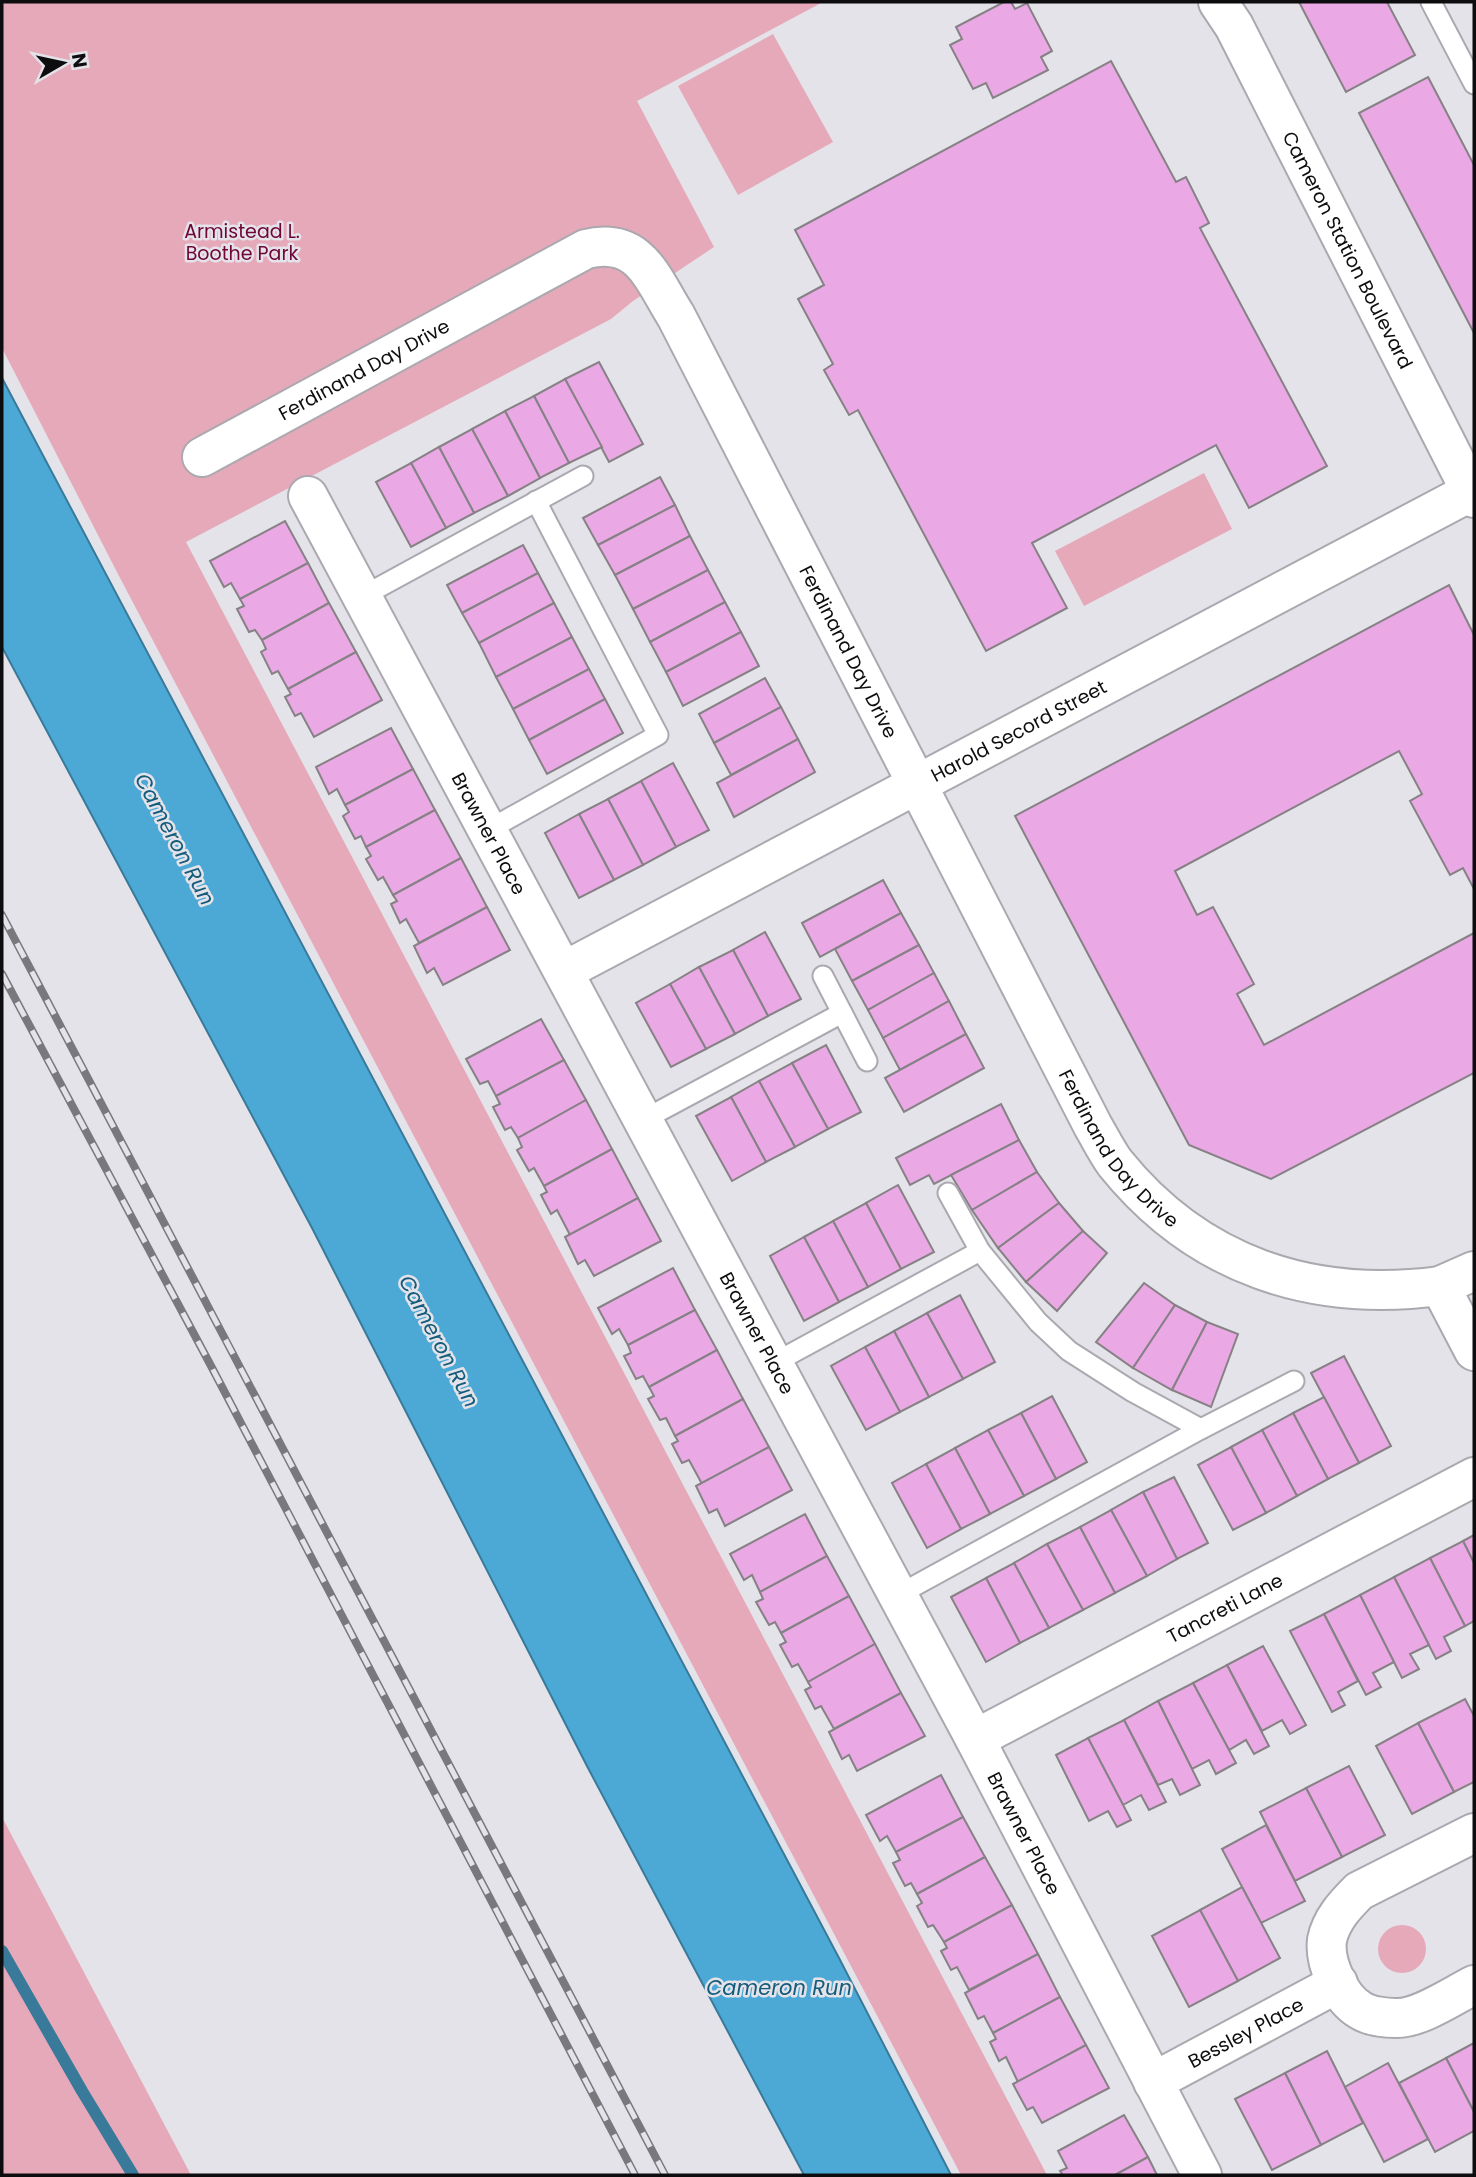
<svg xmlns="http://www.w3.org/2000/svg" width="1476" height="2177" viewBox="0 0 1476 2177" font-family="Poppins,sans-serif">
  <rect width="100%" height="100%" fill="#e4e3e9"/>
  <g fill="#e5a9b9">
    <polygon points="2,2 823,2 637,101 714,247 633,301 611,319 186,542 1047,2175 961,2175 119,576 2,348"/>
    <polygon points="773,34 833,142 738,195 678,86"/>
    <polygon points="1204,473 1232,529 1084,606 1055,551"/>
    <polygon points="2,1817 191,2175 2,2175"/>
    <circle cx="1402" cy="1949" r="24"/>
  </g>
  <polygon fill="#4ca9d6" stroke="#397a9a" stroke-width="2" points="2,378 839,1958 951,2175 804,2175 588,1768 312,1228 2,647"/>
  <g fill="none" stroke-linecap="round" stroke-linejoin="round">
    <polyline stroke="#397a9a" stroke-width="12" points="2,1951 82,2091 133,2175"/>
  </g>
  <g fill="#eaa9e5" stroke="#868185" stroke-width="2">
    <polygon points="1004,2 1011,2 1015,9 1027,3 1052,51 1041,57 1048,70 993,98 986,83 973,89 950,45 962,39 956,27"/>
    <polygon points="1299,2 1387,2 1415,55 1346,92"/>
    <polygon points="1111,61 1176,182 1186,177 1209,223 1200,228 1327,466 1249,508 1216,445 1032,543 1067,608 986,651 858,410 849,415 824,370 833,364 798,299 824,285 795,230"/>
    <polygon points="1428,77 1474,165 1474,333 1359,113"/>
    <polygon points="599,362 643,444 609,462 565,379"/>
    <polygon points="565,379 602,447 569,463 534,396"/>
    <polygon points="534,396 569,463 540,478 505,411"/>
    <polygon points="505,411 540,478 508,496 472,429"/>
    <polygon points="472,429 508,496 474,513 439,447"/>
    <polygon points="439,447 474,513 446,528 411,463"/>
    <polygon points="411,463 446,528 411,547 376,482"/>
    <polygon points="660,477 675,505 598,545 583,518"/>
    <polygon points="675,505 690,536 615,575 598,545"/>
    <polygon points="285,521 308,563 240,599 231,583 224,587 210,561"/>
    <polygon points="690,536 708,570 633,609 615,575"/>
    <polygon points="523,545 538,573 462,613 447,585"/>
    <polygon points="308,563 329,603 262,640 255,630 249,632 237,609 244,606 240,599"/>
    <polygon points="708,570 725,602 650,642 633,609"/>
    <polygon points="538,573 554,603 479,643 462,613"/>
    <polygon points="1449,585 1474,635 1474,889 1463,868 1450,875 1410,801 1422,794 1399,751 1175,871 1197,915 1213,907 1254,984 1237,994 1264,1045 1474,933 1474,1073 1271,1179 1189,1145 1015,816"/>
    <polygon points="725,602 741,632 666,672 650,642"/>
    <polygon points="329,603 356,652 288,689 278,671 272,674 261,652 266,649 262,640"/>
    <polygon points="554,603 572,637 496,677 479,643"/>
    <polygon points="741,632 759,666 683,706 666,672"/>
    <polygon points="572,637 589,669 513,709 496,677"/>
    <polygon points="356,652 382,700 314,737 301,713 295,716 285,697 291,694 288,689"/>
    <polygon points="589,669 605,699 529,740 513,709"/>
    <polygon points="765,678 781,707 714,743 699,714"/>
    <polygon points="605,699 623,733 547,774 529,740"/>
    <polygon points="781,707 798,739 731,775 714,743"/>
    <polygon points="391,728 413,769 345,805 337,789 329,794 316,767"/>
    <polygon points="798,739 815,772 734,817 717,783"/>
    <polygon points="673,763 709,830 676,847 641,781"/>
    <polygon points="413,769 435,810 366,847 361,836 355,839 343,816 349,812 345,805"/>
    <polygon points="641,781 676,847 643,865 608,799"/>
    <polygon points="608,799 643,865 614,880 579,814"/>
    <polygon points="435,810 461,858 393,895 383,877 378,880 366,859 371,856 366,847"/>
    <polygon points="579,814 614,880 579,898 545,833"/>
    <polygon points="461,858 487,907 419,943 406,919 400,923 391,904 397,901 393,895"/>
    <polygon points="883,880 901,913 820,957 802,923"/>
    <polygon points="487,907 510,950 443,985 434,968 427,973 414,946"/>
    <polygon points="901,913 919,945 852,981 835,949"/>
    <polygon points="765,932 801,999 768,1016 733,950"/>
    <polygon points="919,945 934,973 868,1010 852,981"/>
    <polygon points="733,950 768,1016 735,1034 699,967"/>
    <polygon points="699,967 735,1034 706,1049 670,984"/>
    <polygon points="934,973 949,1001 883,1038 868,1010"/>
    <polygon points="670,984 706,1049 671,1067 636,1003"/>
    <polygon points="949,1001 966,1034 900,1070 883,1038"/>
    <polygon points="541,1019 564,1060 496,1096 488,1081 480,1084 466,1059"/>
    <polygon points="966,1034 984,1068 904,1112 885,1078"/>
    <polygon points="826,1045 861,1112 828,1129 792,1063"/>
    <polygon points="564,1060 586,1100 518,1138 511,1127 505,1130 493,1107 500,1104 496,1096"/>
    <polygon points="792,1063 828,1129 795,1147 759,1081"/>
    <polygon points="759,1081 795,1147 766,1162 731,1097"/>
    <polygon points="731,1097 766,1162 732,1181 696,1116"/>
    <polygon points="586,1100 612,1149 544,1186 534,1168 529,1171 517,1150 522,1147 518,1138"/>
    <polygon points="1001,1104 1019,1140 934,1184 929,1175 910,1185 896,1158"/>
    <polygon points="1019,1140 1037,1172 972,1210 951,1175"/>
    <polygon points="612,1149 638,1198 570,1235 557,1210 551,1214 541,1195 547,1192 544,1186"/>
    <polygon points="1037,1172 1059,1203 998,1248 972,1210"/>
    <polygon points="898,1185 934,1252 901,1269 866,1203"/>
    <polygon points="638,1198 661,1241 594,1276 585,1260 578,1264 565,1237"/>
    <polygon points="866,1203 901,1269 868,1287 833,1221"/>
    <polygon points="1059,1203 1083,1231 1026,1282 998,1248"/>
    <polygon points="833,1221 868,1287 839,1302 804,1237"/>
    <polygon points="1083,1231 1107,1253 1057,1311 1026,1282"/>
    <polygon points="804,1237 839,1302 804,1321 770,1256"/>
    <polygon points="673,1268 695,1310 628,1345 619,1329 612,1334 598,1308"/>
    <polygon points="1144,1283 1175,1305 1133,1368 1096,1342"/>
    <polygon points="960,1295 995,1362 963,1379 927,1313"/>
    <polygon points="1175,1305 1207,1322 1172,1390 1133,1368"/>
    <polygon points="695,1310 717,1350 649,1387 643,1376 636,1379 624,1356 631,1353 628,1345"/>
    <polygon points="927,1313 963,1379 929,1397 894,1331"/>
    <polygon points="1207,1322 1238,1334 1211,1407 1172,1390"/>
    <polygon points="894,1331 929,1397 900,1412 865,1347"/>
    <polygon points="865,1347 900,1412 866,1430 831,1366"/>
    <polygon points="717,1350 743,1399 675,1436 666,1418 660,1420 648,1399 654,1396 649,1387"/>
    <polygon points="1344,1356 1391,1446 1359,1463 1311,1373"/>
    <polygon points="1052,1396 1087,1462 1056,1479 1021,1413"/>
    <polygon points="1324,1397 1359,1463 1328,1479 1293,1413"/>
    <polygon points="743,1399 769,1447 702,1484 689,1460 682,1463 672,1444 678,1441 675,1436"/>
    <polygon points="1021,1413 1056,1479 1024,1496 988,1430"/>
    <polygon points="1293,1413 1328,1479 1297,1496 1262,1430"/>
    <polygon points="988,1430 1024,1496 990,1514 955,1448"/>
    <polygon points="1262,1430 1297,1496 1266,1513 1231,1447"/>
    <polygon points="769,1447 792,1490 725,1526 717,1509 709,1513 696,1486"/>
    <polygon points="1231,1447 1266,1513 1233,1530 1198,1465"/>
    <polygon points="955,1448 990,1514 961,1529 926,1464"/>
    <polygon points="926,1464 961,1529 927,1548 892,1483"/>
    <polygon points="1174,1477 1208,1543 1177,1559 1143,1492"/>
    <polygon points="1143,1492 1177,1559 1147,1576 1111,1510"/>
    <polygon points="1111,1510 1147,1576 1115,1593 1080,1527"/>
    <polygon points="805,1514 827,1556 760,1592 752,1575 744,1580 730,1554"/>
    <polygon points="1080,1527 1115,1593 1083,1610 1047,1544"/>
    <polygon points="1474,1535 1474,1563 1463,1541"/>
    <polygon points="1463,1541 1474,1563 1474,1621 1465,1626 1430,1558"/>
    <polygon points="1047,1544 1083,1610 1049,1628 1014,1563"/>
    <polygon points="827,1556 849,1596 781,1633 775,1622 769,1625 756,1602 763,1599 760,1592"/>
    <polygon points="1430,1558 1465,1626 1444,1637 1451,1651 1436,1659 1394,1577"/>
    <polygon points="1014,1563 1049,1628 1020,1643 986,1578"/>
    <polygon points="1394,1577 1429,1645 1410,1654 1419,1669 1402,1678 1360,1595"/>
    <polygon points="986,1578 1020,1643 986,1662 951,1597"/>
    <polygon points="1360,1595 1394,1662 1373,1673 1381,1687 1366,1695 1324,1614"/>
    <polygon points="849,1596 875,1644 808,1682 798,1664 792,1667 780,1645 786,1642 781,1633"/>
    <polygon points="1324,1614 1358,1681 1338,1692 1345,1705 1332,1712 1290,1631"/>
    <polygon points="875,1644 901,1693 834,1729 821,1706 815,1709 805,1690 811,1687 808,1682"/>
    <polygon points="1263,1646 1306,1725 1290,1734 1282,1720 1262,1731 1227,1665"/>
    <polygon points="1227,1665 1269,1746 1254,1754 1246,1740 1229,1750 1193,1683"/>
    <polygon points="1193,1683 1236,1763 1216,1774 1209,1760 1192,1769 1158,1701"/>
    <polygon points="901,1693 925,1736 857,1771 849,1755 842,1759 829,1732"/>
    <polygon points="1465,1699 1474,1716 1474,1782 1454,1792 1418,1723"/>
    <polygon points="1158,1701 1200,1785 1180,1795 1172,1779 1158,1785 1124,1720"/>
    <polygon points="1124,1720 1166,1802 1149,1810 1141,1795 1123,1805 1088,1738"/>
    <polygon points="1418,1723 1454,1792 1412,1814 1376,1746"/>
    <polygon points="1088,1738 1131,1820 1117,1827 1108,1811 1089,1821 1056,1755"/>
    <polygon points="1349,1766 1385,1835 1342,1857 1306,1788"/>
    <polygon points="941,1775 963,1817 896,1852 887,1836 880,1841 866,1815"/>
    <polygon points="1306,1788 1342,1857 1295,1881 1260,1812"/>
    <polygon points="963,1817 985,1857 917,1894 911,1883 905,1886 893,1863 900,1860 896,1852"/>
    <polygon points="1266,1825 1305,1901 1261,1923 1222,1849"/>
    <polygon points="985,1857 1012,1905 944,1942 933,1925 928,1927 917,1906 922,1903 917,1894"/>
    <polygon points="1242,1887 1280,1958 1238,1981 1200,1910"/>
    <polygon points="1012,1905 1038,1954 969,1990 957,1967 951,1970 941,1951 947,1948 944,1942"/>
    <polygon points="1200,1910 1238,1981 1189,2007 1152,1936"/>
    <polygon points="1038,1954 1060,1997 993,2033 984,2016 978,2019 965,1993"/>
    <polygon points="1060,1997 1086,2045 1018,2082 1006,2057 999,2061 990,2042 996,2039 993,2033"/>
    <polygon points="1474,2043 1474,2112 1446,2058"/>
    <polygon points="1086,2045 1109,2088 1042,2123 1033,2107 1027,2110 1013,2084"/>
    <polygon points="1327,2051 1363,2123 1321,2145 1285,2073"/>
    <polygon points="1446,2058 1474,2112 1474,2131 1435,2152 1399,2083"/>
    <polygon points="1388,2063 1428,2139 1384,2162 1345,2087"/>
    <polygon points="1285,2073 1321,2145 1272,2170 1235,2099"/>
    <polygon points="1124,2115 1148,2157 1115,2175 1063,2175 1060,2171 1067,2168 1058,2151"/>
    <polygon points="1148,2157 1157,2175 1115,2175"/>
  </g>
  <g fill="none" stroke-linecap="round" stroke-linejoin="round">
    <g stroke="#aba9af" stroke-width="23">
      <g id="service">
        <polyline points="1431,2 1474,84"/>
        <polyline points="363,596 583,476"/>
        <polyline points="488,830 658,735 536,501"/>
        <polyline points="823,976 867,1061"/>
        <polyline points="643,1120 842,1013"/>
        <polyline points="948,1193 980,1251 1038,1322 1069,1351 1133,1392 1201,1429"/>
        <polyline points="774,1363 980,1251"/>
        <polyline points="898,1595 1201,1429 1294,1381"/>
      </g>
    </g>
    <g stroke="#aba9af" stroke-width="42">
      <g id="minor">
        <path id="s1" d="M 202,457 L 586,249 C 640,236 652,278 676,316 L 1093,1126 C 1100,1138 1107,1152 1115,1163 C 1198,1266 1312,1303 1440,1286"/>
        <path id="s2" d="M 308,496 L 975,1739 L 1202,2175"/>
        <path id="s3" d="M 564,971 L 1474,490"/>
        <path id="s4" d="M 975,1739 L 1474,1477"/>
        <path d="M 1474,1833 L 1359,1891 C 1345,1905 1331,1920 1327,1940 C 1324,1963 1340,1998 1360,2010 C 1369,2016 1385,2018 1396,2018 C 1419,2019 1454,1995 1474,1985"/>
        <path id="s5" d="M 1153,2082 L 1338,1983"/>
      </g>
    </g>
    <g stroke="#aba9af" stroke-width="42">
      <g id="tertiary">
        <path id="s6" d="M 1218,2 L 1234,26 L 1474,498"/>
        <polyline points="1474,1271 1440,1286 1474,1351"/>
      </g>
    </g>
    <use href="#service" stroke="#fff" stroke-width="19"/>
    <use href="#minor" stroke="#fff" stroke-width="38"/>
    <use href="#tertiary" stroke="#fff" stroke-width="38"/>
    <g stroke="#79787c" stroke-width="8">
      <g id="rail">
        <polyline points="2,915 665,2175"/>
        <polyline points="2,974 210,1364 635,2175"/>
      </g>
    </g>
    <use href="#rail" stroke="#e4e3e9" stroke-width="5" stroke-dasharray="16" stroke-linecap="butt"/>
  </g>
  <g text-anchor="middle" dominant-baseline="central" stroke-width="5" stroke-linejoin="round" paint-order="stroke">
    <g font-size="19" fill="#700537" stroke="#e4e3e9">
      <text x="242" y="231">Armistead L.<tspan x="242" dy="22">Boothe Park</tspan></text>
    </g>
    <g font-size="19" fill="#0d0c0e" stroke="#e4e3e9">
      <text stroke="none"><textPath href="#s6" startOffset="280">Cameron Station Boulevard</textPath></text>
      <text stroke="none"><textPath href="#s1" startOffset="184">Ferdinand Day Drive</textPath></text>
      <text stroke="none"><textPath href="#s1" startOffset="938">Ferdinand Day Drive</textPath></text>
      <text stroke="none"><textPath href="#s3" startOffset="514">Harold Secord Street</textPath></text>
      <text stroke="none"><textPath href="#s2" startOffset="383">Brawner Place</textPath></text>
      <text stroke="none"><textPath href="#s1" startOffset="1505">Ferdinand Day Drive</textPath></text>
      <text stroke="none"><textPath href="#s2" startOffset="950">Brawner Place</textPath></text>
      <text stroke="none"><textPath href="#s4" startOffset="282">Tancreti Lane</textPath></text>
      <text stroke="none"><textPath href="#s2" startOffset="1517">Brawner Place</textPath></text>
      <text stroke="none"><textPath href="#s5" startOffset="105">Bessley Place</textPath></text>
    </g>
    <g font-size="21" font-style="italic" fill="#145c7b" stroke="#e4e3e9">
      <text transform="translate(175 839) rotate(62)">Cameron Run</text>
      <text transform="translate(439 1341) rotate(62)">Cameron Run</text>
      <text x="779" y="1987">Cameron Run</text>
    </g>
  </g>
  <rect width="1476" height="2177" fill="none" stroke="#0d0c0e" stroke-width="7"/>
  <g transform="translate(63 63) rotate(81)" stroke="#e4e3e9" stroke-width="5" paint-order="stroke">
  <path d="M0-5L12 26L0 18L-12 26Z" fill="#0d0c0e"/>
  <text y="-10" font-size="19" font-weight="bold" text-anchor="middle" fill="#0d0c0e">N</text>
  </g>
</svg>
